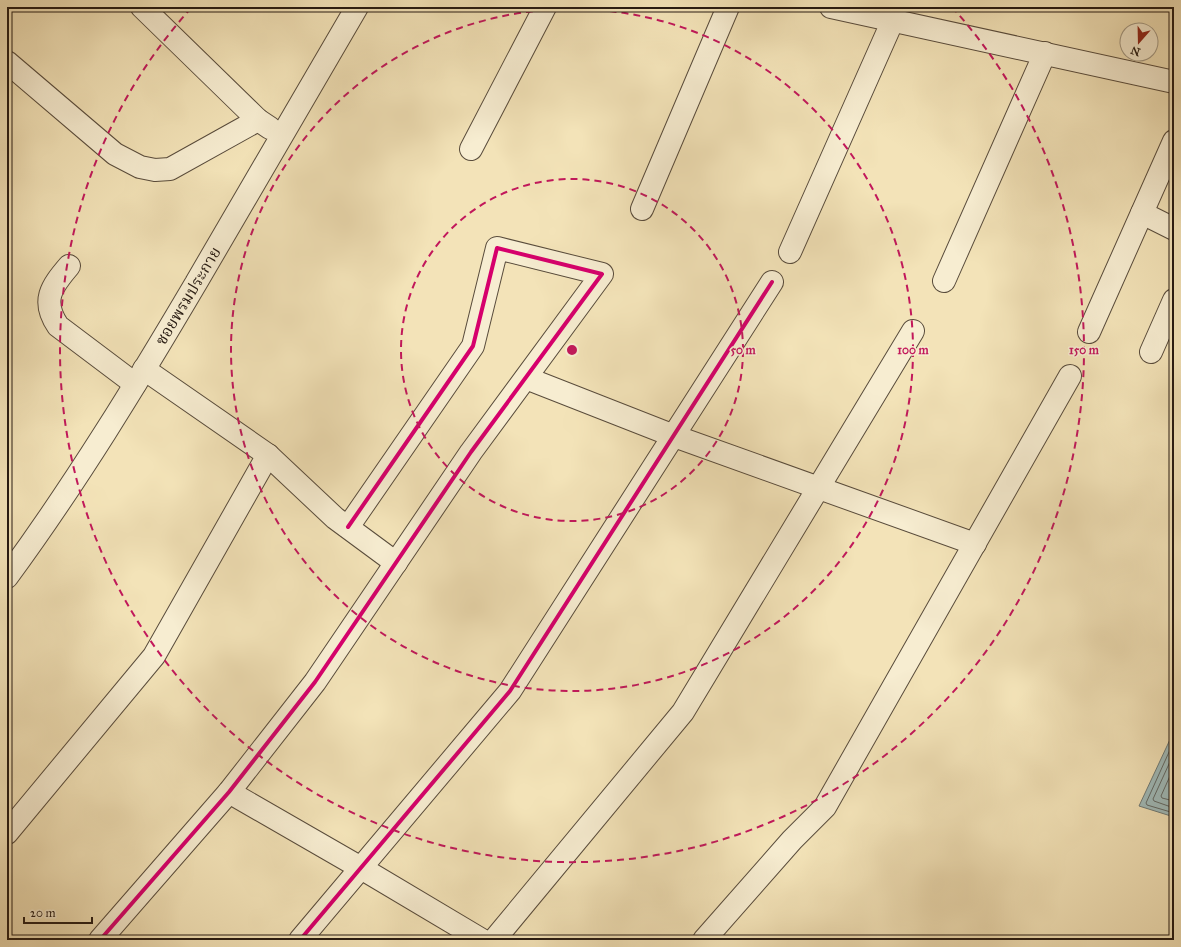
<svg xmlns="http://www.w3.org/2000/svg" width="1181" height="947" viewBox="0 0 1181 947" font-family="'IM FELL Great Primer','Noto Serif Thai',serif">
  <rect width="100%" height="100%" fill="#f3e3b8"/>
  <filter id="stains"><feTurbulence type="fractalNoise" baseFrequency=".005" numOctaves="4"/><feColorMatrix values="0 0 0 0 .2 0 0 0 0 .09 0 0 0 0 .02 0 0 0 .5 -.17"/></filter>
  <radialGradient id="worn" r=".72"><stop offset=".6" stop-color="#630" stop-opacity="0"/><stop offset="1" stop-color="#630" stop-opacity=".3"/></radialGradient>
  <polygon fill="#a0bbba" stroke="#6f7b77" points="1174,731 1174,817 1139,806"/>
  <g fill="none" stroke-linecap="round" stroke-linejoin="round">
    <g stroke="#636a66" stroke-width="1">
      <polyline points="1174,741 1146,803 1147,805 1174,813"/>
      <polyline points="1174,753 1153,799 1154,801 1174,808"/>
      <polyline points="1174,767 1161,796 1162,798 1174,801"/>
    </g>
    <g stroke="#594c3c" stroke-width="24">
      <g id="minor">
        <polyline points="142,7 258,120 270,128"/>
        <polyline points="831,7 1174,82"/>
        <polyline points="7,62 115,154 140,167 155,170 170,169 258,120"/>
        <polyline points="471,149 545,7"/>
        <polyline points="642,209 728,7"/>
        <polyline points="1142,213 1174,229"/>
        <polyline points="790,252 893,20"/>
        <path d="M 69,266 C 51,287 41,301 58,326 L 135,384"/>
        <polyline points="944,281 1045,53"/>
        <polyline points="1089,332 1174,141"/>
        <polyline points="1151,352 1174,300"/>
        <polyline points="144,369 268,455 335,518 396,563"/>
        <polyline points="526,378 674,436 975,544"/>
        <path d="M 7,577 C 76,483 137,383 196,283 C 250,191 304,99 357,7"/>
        <polyline points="229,792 361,868 482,940"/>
        <polyline points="7,833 154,656 268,455"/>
        <polyline points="100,940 229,792 315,682 471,452 602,274 497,248 473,346 348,527"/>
        <polyline points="300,940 510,691 772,282"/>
        <polyline points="494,940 683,712 913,331"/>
        <polyline points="704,940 792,840 825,807 1070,376"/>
      </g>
    </g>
    <use href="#minor" stroke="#f7edd1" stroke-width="22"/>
    <g stroke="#f7edd1" stroke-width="6">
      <g id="cycleway">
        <polyline points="100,940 229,792 315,682 471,452 602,274 497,248 473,346 348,527"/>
        <polyline points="300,940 510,691 772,282"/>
      </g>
    </g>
    <use href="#cycleway" stroke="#d6006c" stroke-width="4"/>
  </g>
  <g fill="none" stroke="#c2185b" stroke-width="2" stroke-dasharray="7 5">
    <circle cx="572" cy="350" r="171"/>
    <circle cx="572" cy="350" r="341"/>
    <path d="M952 7A512 512 0 1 1 192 7"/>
  </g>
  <g text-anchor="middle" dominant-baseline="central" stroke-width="3" stroke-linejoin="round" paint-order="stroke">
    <g font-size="16" fill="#261a12" stroke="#f7edd1">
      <text transform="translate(188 296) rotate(-59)">ซอยพรมประกาย</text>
    </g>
  </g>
  <circle cx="572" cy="350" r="6" fill="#c2185b" stroke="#f7edd1" stroke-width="2"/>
  <g font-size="12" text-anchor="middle" font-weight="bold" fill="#c2185b" stroke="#f7edd1" stroke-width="3" stroke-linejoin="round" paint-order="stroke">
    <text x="743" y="354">50 m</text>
    <text x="913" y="354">100 m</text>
    <text x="1084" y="354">150 m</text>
  </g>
  <rect width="1181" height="947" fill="none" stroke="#f3e3b8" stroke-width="24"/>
  <rect x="8" y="8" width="1165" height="931" fill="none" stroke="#261a12" stroke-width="2"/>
  <rect x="12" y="12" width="1157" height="923" fill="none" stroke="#261a12"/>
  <g transform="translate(1139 42) rotate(200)"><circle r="19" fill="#f7edd1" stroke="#a39985"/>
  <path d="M0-3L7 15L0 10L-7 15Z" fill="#8f2418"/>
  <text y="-6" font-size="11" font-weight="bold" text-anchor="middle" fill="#261a12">N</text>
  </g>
  <path d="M24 917v6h68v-6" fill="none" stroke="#261a12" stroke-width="2"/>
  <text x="30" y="917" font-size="12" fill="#261a12" stroke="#f7edd1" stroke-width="3" paint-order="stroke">20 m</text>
  <rect width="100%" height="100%" filter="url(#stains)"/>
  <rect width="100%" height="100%" fill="url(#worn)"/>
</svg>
